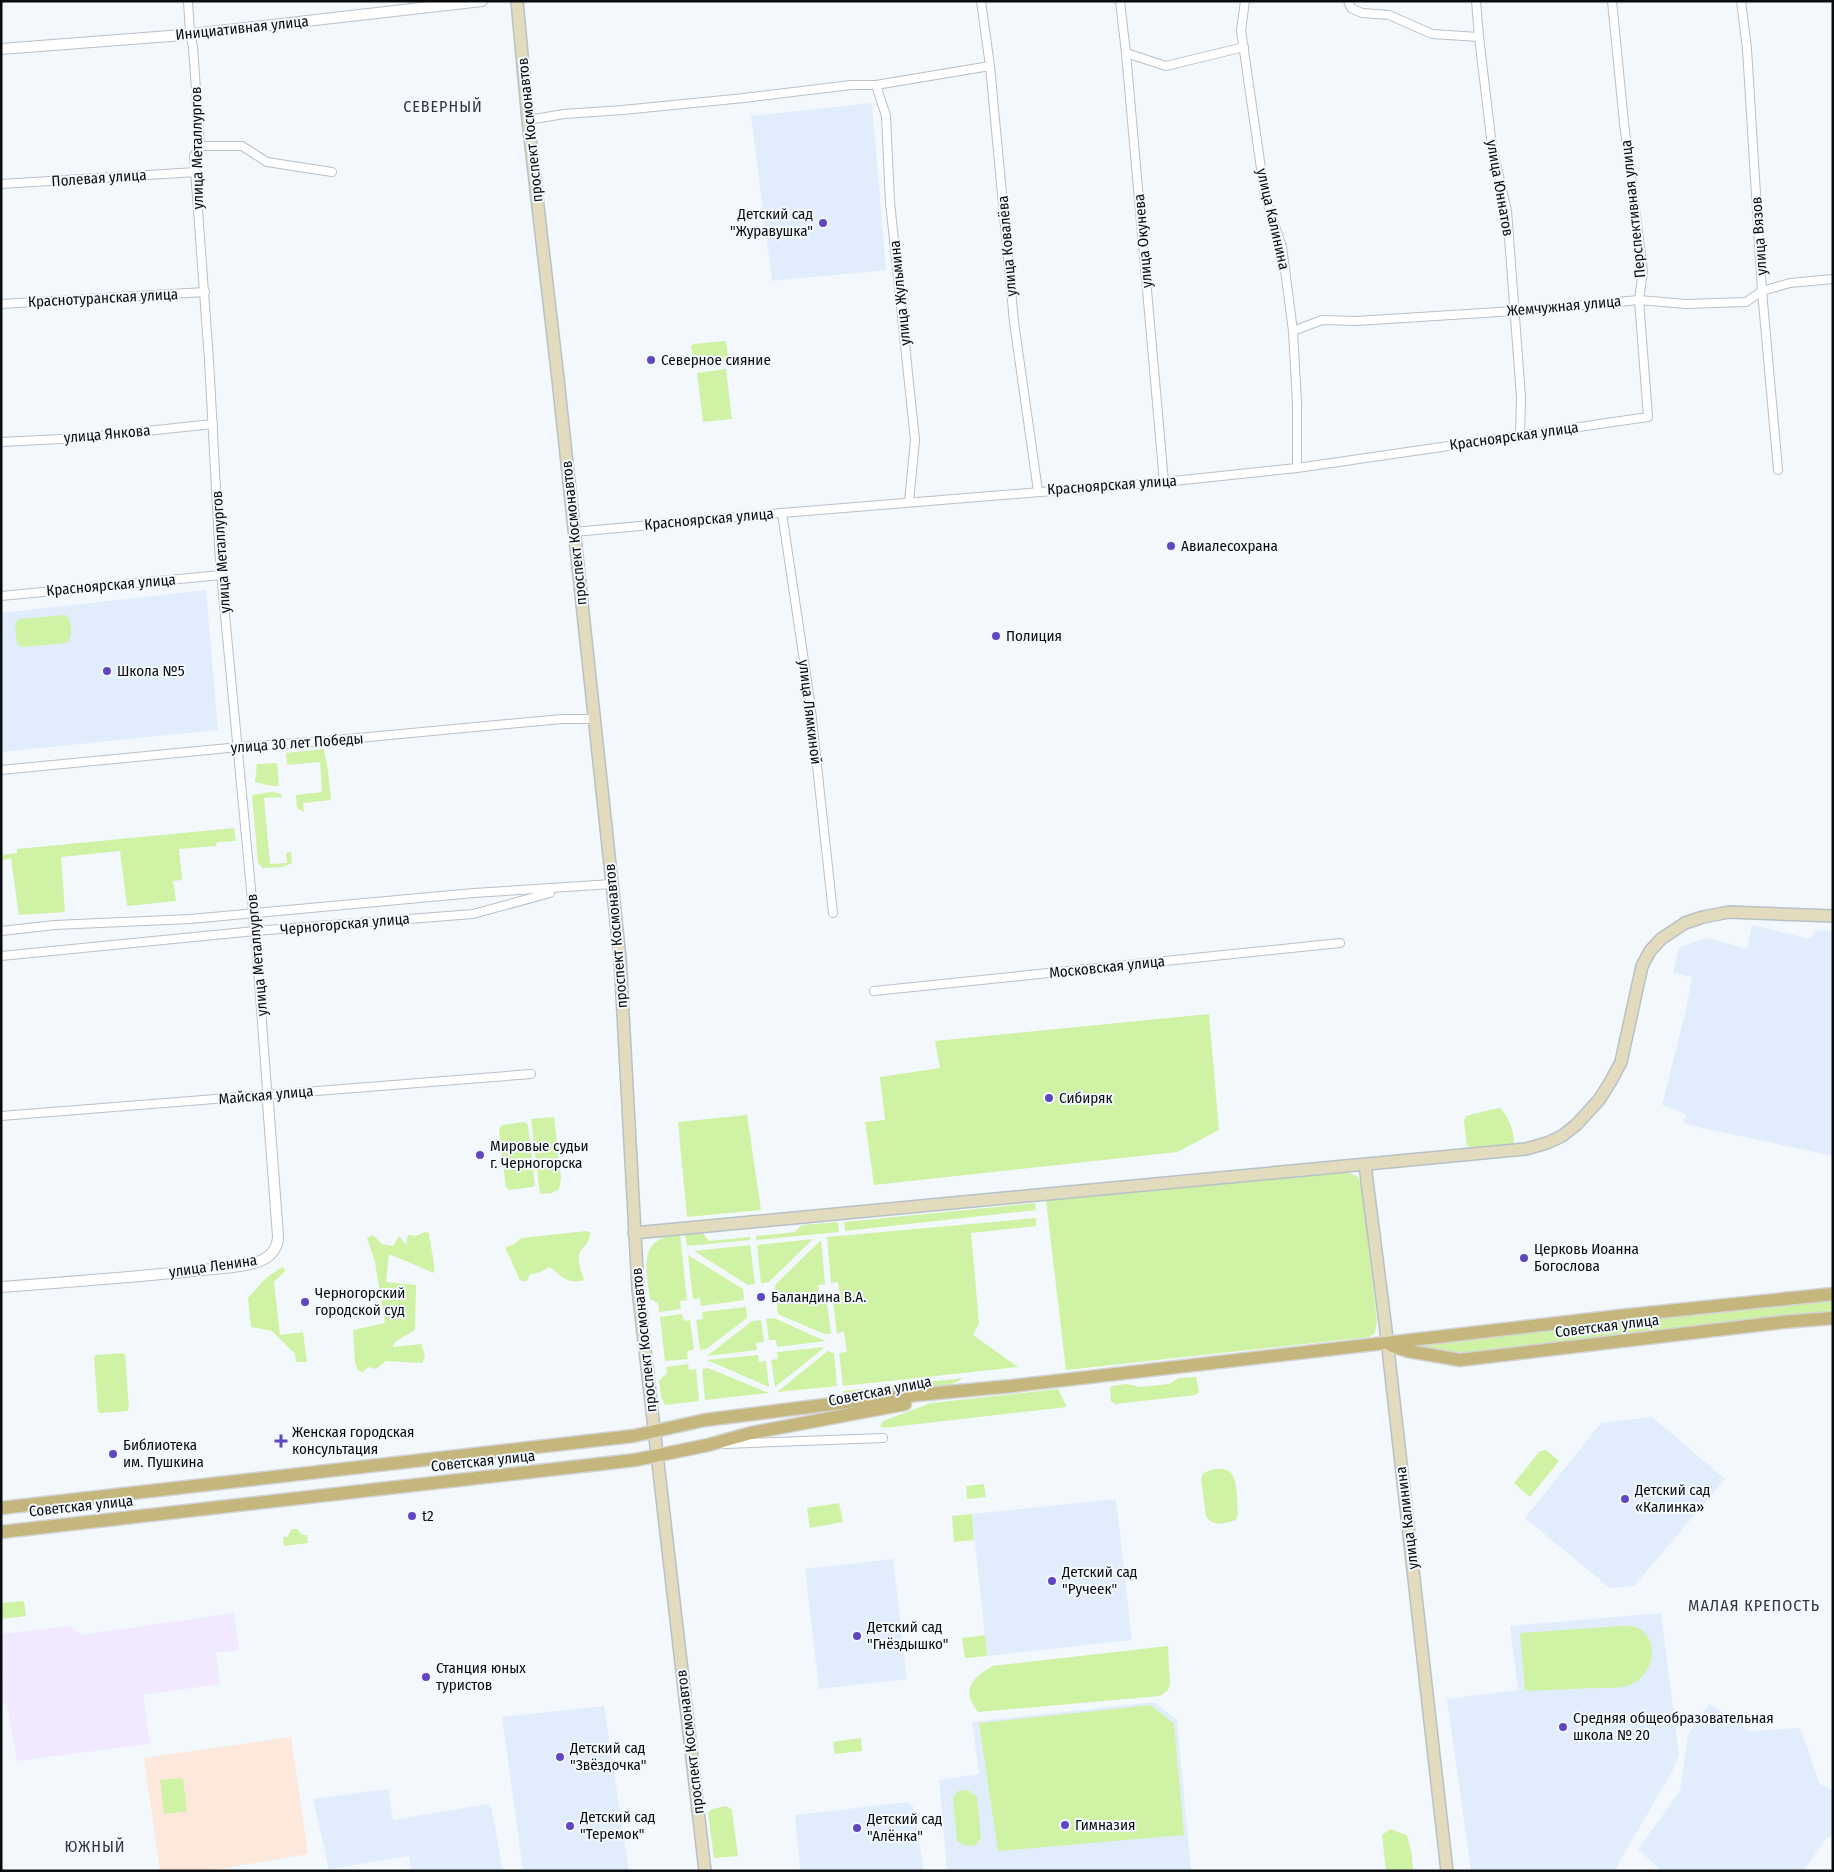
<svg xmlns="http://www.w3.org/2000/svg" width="1834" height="1872" viewBox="0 0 1834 1872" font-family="'Fira Sans Condensed',sans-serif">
  <rect width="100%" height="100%" fill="#f3f8fd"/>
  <polygon fill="#f1e9ff" points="234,1613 239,1650 216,1653 220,1684 143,1695 150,1744 17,1761 7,1704 1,1705 1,1679 3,1678 1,1670 1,1634 70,1626 81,1635"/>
  <g fill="#e1edfd">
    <polygon points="872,103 886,270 772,281 751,116"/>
    <polygon points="206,590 218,730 1,752 1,613"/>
    <polygon points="1752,925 1810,939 1816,930 1833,931 1833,1156 1684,1124 1686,1114 1662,1105 1686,1009 1692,977 1673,973 1679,947 1707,938 1747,949"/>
    <polygon points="1652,1417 1725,1479 1634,1586 1610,1588 1525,1518 1601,1423"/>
    <polygon points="1116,1499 1132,1640 987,1656 972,1514"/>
    <polygon points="893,1559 907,1679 819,1689 805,1569"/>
    <polygon points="1661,1613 1679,1755 1672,1772 1617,1866 1616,1871 1471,1871 1447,1699 1518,1690 1510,1626"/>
    <polygon points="1154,1702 1177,1720 1191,1871 947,1871 939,1780 979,1774 972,1722"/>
    <polygon points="1709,1704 1750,1731 1800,1728 1820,1784 1833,1790 1833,1835 1827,1838 1803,1871 1661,1871 1638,1849 1680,1791 1688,1735"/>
    <polygon points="604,1706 629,1871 523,1871 502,1717"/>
    <polygon points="388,1789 393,1820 488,1804 491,1806 503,1871 412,1871 409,1856 329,1869 313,1799"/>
    <polygon points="908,1802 913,1806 924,1871 800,1871 795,1815"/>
  </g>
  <polygon fill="#fee8db" points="291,1737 308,1854 208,1871 160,1871 144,1758"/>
  <g fill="#cff2a4">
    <polygon points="724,341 726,342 728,357 726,359 695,362 693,361 691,346 694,344"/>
    <polygon points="726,369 732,419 703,422 697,373"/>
    <path d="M 66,615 C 72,620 73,636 67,643 L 22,647 L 17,644 L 15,623 L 19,619 Z"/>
    <polygon points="324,749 328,771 331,800 303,803 304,812 297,808 296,795 322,792 320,762 287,765 286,753"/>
    <polygon points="277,763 279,786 271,786 255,782 257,764"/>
    <polygon points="272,792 281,794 282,797 264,798 270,864 287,863 286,853 291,852 292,863 283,867 262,868 258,862 252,795"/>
    <polygon points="234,828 236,841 217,842 216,846 179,849 182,880 173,881 176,901 127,906 120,851 61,857 65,912 19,915 11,859 1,860 1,855 17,853 17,849"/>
    <polygon points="1209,1014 1219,1130 1177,1152 874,1185 865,1122 885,1120 880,1077 940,1068 935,1041"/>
    <path d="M 1500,1108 C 1508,1116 1514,1131 1514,1142 L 1511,1146 L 1472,1149 L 1467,1145 L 1464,1121 L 1466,1116 L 1494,1109 Z"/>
    <polygon points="747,1115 761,1210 687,1217 678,1122"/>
    <polygon points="554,1117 561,1178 559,1189 552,1193 540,1194 531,1119"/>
    <polygon points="523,1122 527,1123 528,1126 535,1185 533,1187 509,1190 506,1187 499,1130 500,1127 503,1125"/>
    <polygon points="1346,1172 1357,1176 1362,1185 1377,1321 1375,1333 1369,1337 1066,1370 1046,1200"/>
    <polygon points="1035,1203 1036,1210 845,1231 844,1222"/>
    <polygon points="1036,1218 1036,1226 971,1233 979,1323 973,1335 1018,1367 843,1386 839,1353 847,1352 844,1332 837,1333 833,1303 841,1301 838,1282 831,1283 827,1237"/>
    <polygon points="838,1222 839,1232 756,1240 756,1236 795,1232 802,1225"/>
    <path d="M 586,1231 L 590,1232 C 590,1246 579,1247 579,1257 C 578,1264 582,1273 584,1280 C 568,1285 561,1276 550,1267 L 538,1273 L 530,1274 L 528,1279 L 524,1282 L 520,1280 L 505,1247 L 513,1245 L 522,1238 Z"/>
    <path d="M 425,1232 L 429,1233 C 430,1246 435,1260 434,1273 L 389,1254 L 386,1282 L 416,1285 L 415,1330 L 395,1342 L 393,1347 L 421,1344 L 425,1355 L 422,1363 L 386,1361 L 376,1369 L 368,1367 L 363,1372 L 358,1370 L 355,1363 L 353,1330 L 385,1323 L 375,1262 L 367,1238 L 373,1235 L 382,1244 L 393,1246 L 399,1236 L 406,1245 L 408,1235 L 416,1236 Z"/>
    <polygon points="702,1232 709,1241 750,1237 750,1240 687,1246 685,1234"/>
    <path d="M 680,1234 L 687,1300 L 680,1301 L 681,1309 L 659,1312 L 658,1303 L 650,1299 C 646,1267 637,1238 680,1234 Z"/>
    <polygon points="813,1239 769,1282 761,1283 757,1245"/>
    <polygon points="821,1240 825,1284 818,1285 819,1291 776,1297 775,1285"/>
    <polygon points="750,1245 755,1284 748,1285 694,1251"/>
    <polygon points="688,1255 743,1289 744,1300 701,1306 700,1298 693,1299"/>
    <polygon points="282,1267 286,1270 274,1282 280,1335 303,1332 307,1362 296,1362 295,1354 272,1331 251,1327 248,1298 266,1278"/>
    <polygon points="819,1297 820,1304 827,1303 831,1334 824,1334 778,1314 777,1303"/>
    <polygon points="1833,1299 1833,1312 1747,1320 1468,1352 1449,1352 1413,1346 1760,1306"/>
    <polygon points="746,1307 747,1318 706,1349 700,1350 696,1320 703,1319 702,1312"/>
    <polygon points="682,1314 684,1321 690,1320 694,1350 687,1351 688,1359 665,1361 660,1317"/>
    <polygon points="774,1318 825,1341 777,1347 776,1340 769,1340 766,1319"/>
    <polygon points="761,1320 764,1342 756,1343 757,1350 707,1356 752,1321"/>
    <polygon points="825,1347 775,1387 771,1360 778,1359 777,1352"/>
    <polygon points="828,1351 834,1353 837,1386 777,1392"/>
    <polygon points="122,1353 125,1355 129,1408 127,1411 100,1413 98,1411 94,1357 96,1355"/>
    <polygon points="758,1355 759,1362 766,1361 769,1387 707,1360"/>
    <polygon points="688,1364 689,1370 696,1369 699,1401 665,1405 661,1397 659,1381 667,1373 666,1367"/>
    <polygon points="708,1368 769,1393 705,1400 702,1369"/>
    <polygon points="1196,1377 1199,1392 1195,1395 1115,1404 1111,1401 1110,1388 1112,1386 1126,1384 1140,1387 1169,1384 1179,1378"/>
    <polygon points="964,1378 950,1385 844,1397 843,1391"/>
    <polygon points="1058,1389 1067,1407 884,1428 880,1426 883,1421 931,1403"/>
    <polygon points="1546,1450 1559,1461 1530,1497 1514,1483 1540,1451"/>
    <path d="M 1214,1469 C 1219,1469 1226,1468 1230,1472 C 1238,1478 1237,1505 1238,1515 L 1236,1520 C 1226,1523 1213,1528 1206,1516 L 1201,1479 L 1203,1473 Z"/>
    <polygon points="984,1484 986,1497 967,1499 966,1486"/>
    <polygon points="839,1503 843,1522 810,1528 807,1508"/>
    <polygon points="972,1514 974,1540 954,1542 952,1516"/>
    <polygon points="292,1529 297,1529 302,1535 307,1535 308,1543 284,1546 283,1537 288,1537 289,1533"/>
    <polygon points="24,1601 26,1616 1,1619 1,1603"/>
    <path d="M 1621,1626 C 1627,1626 1635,1626 1640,1629 C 1662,1644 1651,1677 1630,1685 C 1619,1689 1607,1688 1595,1688 C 1572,1689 1549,1690 1525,1691 L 1520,1633 Z"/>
    <polygon points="985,1635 987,1656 965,1658 962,1638"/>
    <path d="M 1168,1646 L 1170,1684 L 1168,1690 L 1160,1696 L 978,1712 C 961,1690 971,1679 992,1666 Z"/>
    <polygon points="1151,1705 1174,1724 1184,1835 998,1851 979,1723"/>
    <polygon points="861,1738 862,1751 835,1754 833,1742"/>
    <polygon points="183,1778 187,1811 164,1814 160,1780"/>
    <polygon points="968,1790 977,1797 981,1838 976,1845 966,1846 957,1841 953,1798 958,1791"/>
    <polygon points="726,1806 732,1810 738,1856 714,1858 708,1813 712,1809"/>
    <polygon points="1390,1829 1407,1835 1412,1855 1413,1871 1386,1871 1382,1835"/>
  </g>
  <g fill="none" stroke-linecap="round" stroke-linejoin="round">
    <g stroke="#b8c0c8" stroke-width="10">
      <g id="minor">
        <polyline points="188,1 190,34 193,47 200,146 194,156 209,360 220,562 256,942 268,1103"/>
        <polyline points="981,1 990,66 1014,322 1038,491"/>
        <polyline points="1120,1 1126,53 1164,482"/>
        <polyline points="1245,1 1241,30 1265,196 1282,247 1293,331 1297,403 1297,468"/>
        <polyline points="1348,1 1351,8 1362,13 1389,15 1432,34 1479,37"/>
        <polyline points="1476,1 1479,37 1492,146 1507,211 1521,397 1520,434"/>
        <polyline points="1741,1 1747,49 1762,291 1778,470"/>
        <polyline points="1126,53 1166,66 1244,47"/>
        <polyline points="876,85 886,116 890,202 915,440 909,502"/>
        <polyline points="528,120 564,114 623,110 744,98 851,85 876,85 990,66"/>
        <polyline points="200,146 242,146 267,162 332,172"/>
        <polyline points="1,184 196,172"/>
        <polyline points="1,304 205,292"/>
        <polyline points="1293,331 1322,320 1356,321 1515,311 1639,300 1686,304 1746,302 1762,291 1790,283 1833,279"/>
        <polyline points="1,442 80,438 213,424"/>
        <polyline points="782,513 810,701 833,913"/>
        <polyline points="574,532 782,513 1164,482 1297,468 1648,417 1639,300 1643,271 1624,123 1612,1"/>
        <polyline points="1,596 221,575"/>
        <polyline points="1,770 239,747 326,741 562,719 594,719"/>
        <polyline points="1,931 55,925 190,919 474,893 612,884"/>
        <polyline points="1,956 255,931 473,914 550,893"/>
        <polyline points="874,991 1340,943"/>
        <polyline points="1,1116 531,1074"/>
        <polyline points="725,1444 883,1438"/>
      </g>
    </g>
    <g stroke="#b8c0c8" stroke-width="12">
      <g id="tertiary">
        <polyline points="1,49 183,35 482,1"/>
        <path d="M 1,1287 C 68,1282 136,1277 203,1270 C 221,1268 252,1267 266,1258 C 275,1252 278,1245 278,1236 L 268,1103"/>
      </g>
    </g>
    <g stroke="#b8c0c8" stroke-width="14">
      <g id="secondary">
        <polyline points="517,1 528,120 558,379 620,958 638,1289 705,1871"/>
        <polyline points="1365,1165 1385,1322 1447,1871"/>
        <polyline points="634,1233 1526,1149 1547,1143 1562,1136 1576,1125 1599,1100 1611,1081 1621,1062 1642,966 1650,951 1661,939 1685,923 1703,917 1729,912 1833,916"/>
      </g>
    </g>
    <g stroke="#d3d3d4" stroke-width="15">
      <g id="primary">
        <polyline points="1392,1346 1408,1351 1460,1360 1783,1322 1833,1318"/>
        <polyline points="1,1508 633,1436 705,1420 864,1400 1012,1386 1619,1316 1833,1294"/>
        <polyline points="1,1532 635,1460 708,1445 751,1433 905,1404"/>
      </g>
    </g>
    <use href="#minor" stroke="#fff" stroke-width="8"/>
    <use href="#tertiary" stroke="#fff" stroke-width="10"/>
    <use href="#secondary" stroke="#e2dbbe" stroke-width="11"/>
    <use href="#primary" stroke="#c5b67d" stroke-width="12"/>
  </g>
  <g fill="#6147bf" stroke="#f3f8fd" stroke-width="2">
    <circle cx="823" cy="223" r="5"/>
    <circle cx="651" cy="360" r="5"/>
    <circle cx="1171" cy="546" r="5"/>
    <circle cx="996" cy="636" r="5"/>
    <circle cx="107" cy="671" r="5"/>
    <circle cx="1049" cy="1098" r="5"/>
    <circle cx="480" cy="1155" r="5"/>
    <circle cx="1524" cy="1258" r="5"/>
    <circle cx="761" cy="1297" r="5"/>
    <circle cx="305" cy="1302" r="5"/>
    <path d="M278.5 1433.5h5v5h5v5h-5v5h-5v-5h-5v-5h5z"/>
    <circle cx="113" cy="1454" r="5"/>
    <circle cx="1625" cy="1499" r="5"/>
    <circle cx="412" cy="1516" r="5"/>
    <circle cx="1052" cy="1581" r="5"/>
    <circle cx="857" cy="1636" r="5"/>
    <circle cx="426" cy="1677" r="5"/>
    <circle cx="1563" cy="1727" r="5"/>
    <circle cx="560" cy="1757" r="5"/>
    <circle cx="1065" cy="1825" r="5"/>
    <circle cx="570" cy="1826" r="5"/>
    <circle cx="857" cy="1828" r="5"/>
  </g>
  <g text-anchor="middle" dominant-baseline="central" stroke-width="4" stroke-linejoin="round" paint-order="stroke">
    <g font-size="15" fill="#090c0f" stroke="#f3f8fd">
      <text transform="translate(242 28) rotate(-6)">Инициативная улица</text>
      <text transform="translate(530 130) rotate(-96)">проспект Космонавтов</text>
      <text transform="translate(197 148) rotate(-91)">улица Металлургов</text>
      <text transform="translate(99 178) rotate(-4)">Полевая улица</text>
      <text transform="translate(1500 188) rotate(80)">улица Юннатов</text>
      <text transform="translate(1633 209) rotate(-96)">Перспективная улица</text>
      <text transform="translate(1273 219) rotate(77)">улица Калинина</text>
      <text transform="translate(1759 236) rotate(-94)">улица Вязов</text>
      <text transform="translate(1143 241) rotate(-95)">улица Окунева</text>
      <text transform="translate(1007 246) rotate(-95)">улица Ковалёва</text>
      <text transform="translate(900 293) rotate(-96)">улица Жульмина</text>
      <text transform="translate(103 298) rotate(-3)">Краснотуранская улица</text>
      <text transform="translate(1564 306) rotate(-5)">Жемчужная улица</text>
      <text transform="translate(107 434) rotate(-5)">улица Янкова</text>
      <text transform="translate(1514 436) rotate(-8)">Красноярская улица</text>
      <text transform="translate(1112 485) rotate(-4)">Красноярская улица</text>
      <text transform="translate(709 519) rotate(-5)">Красноярская улица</text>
      <text transform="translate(574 533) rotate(-96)">проспект Космонавтов</text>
      <text transform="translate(221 552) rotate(-94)">улица Металлургов</text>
      <text transform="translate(111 585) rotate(-5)">Красноярская улица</text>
      <text transform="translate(810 712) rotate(83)">улица Лямкиной</text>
      <text transform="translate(297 743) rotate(-4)">улица 30 лет Победы</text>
      <text transform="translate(345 924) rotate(-5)">Черногорская улица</text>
      <text transform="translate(616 936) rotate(-95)">проспект Космонавтов</text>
      <text transform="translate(257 955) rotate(-95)">улица Металлургов</text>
      <text transform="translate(1107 967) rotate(-6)">Московская улица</text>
      <text transform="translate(266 1095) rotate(-5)">Майская улица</text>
      <text transform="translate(213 1266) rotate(-8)">улица Ленина</text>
      <text transform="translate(1607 1326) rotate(-7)">Советская улица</text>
      <text transform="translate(644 1340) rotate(-96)">проспект Космонавтов</text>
      <text transform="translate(880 1391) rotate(-11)">Советская улица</text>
      <text transform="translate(483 1461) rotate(-6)">Советская улица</text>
      <text transform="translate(81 1506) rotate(-6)">Советская улица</text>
      <text transform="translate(1407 1518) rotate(-97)">улица Калинина</text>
      <text transform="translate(690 1742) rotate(-97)">проспект Космонавтов</text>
    </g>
    <g font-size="15" fill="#090c0f" stroke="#f3f8fd" text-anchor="start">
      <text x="813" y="214" text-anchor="end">Детский сад<tspan x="813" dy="17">"Журавушка"</tspan></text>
      <text x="661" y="360">Северное сияние</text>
      <text x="1181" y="546">Авиалесохрана</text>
      <text x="1006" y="636">Полиция</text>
      <text x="117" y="671">Школа №5</text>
      <text x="1059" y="1098">Сибиряк</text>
      <text x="490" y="1146">Мировые судьи<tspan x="490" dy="17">г. Черногорска</tspan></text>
      <text x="1534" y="1249">Церковь Иоанна<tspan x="1534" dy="17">Богослова</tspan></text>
      <text x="315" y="1293">Черногорский<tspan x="315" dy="17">городской суд</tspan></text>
      <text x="771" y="1297">Баландина В.А.</text>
      <text x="292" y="1432">Женская городская<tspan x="292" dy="17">консультация</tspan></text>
      <text x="123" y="1445">Библиотека<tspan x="123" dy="17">им. Пушкина</tspan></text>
      <text x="1635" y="1490">Детский сад<tspan x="1635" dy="17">«Калинка»</tspan></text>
      <text x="422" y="1516">t2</text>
      <text x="1062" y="1572">Детский сад<tspan x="1062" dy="17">"Ручеек"</tspan></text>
      <text x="867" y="1627">Детский сад<tspan x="867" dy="17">"Гнёздышко"</tspan></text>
      <text x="436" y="1668">Станция юных<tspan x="436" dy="17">туристов</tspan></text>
      <text x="1573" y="1718">Средняя общеобразовательная<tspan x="1573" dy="17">школа № 20</tspan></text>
      <text x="570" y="1748">Детский сад<tspan x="570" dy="17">"Звёздочка"</tspan></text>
      <text x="580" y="1817">Детский сад<tspan x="580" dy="17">"Теремок"</tspan></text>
      <text x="867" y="1819">Детский сад<tspan x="867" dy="17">"Алёнка"</tspan></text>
      <text x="1075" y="1825">Гимназия</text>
    </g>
    <g font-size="16" letter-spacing="1" fill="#31373e" stroke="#f3f8fd">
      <text x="443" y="106">СЕВЕРНЫЙ</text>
      <text x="1754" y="1605">МАЛАЯ КРЕПОСТЬ</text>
      <text x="95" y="1846">ЮЖНЫЙ</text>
    </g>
  </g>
  <rect width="1834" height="1872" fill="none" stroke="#090c0f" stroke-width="5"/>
</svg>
